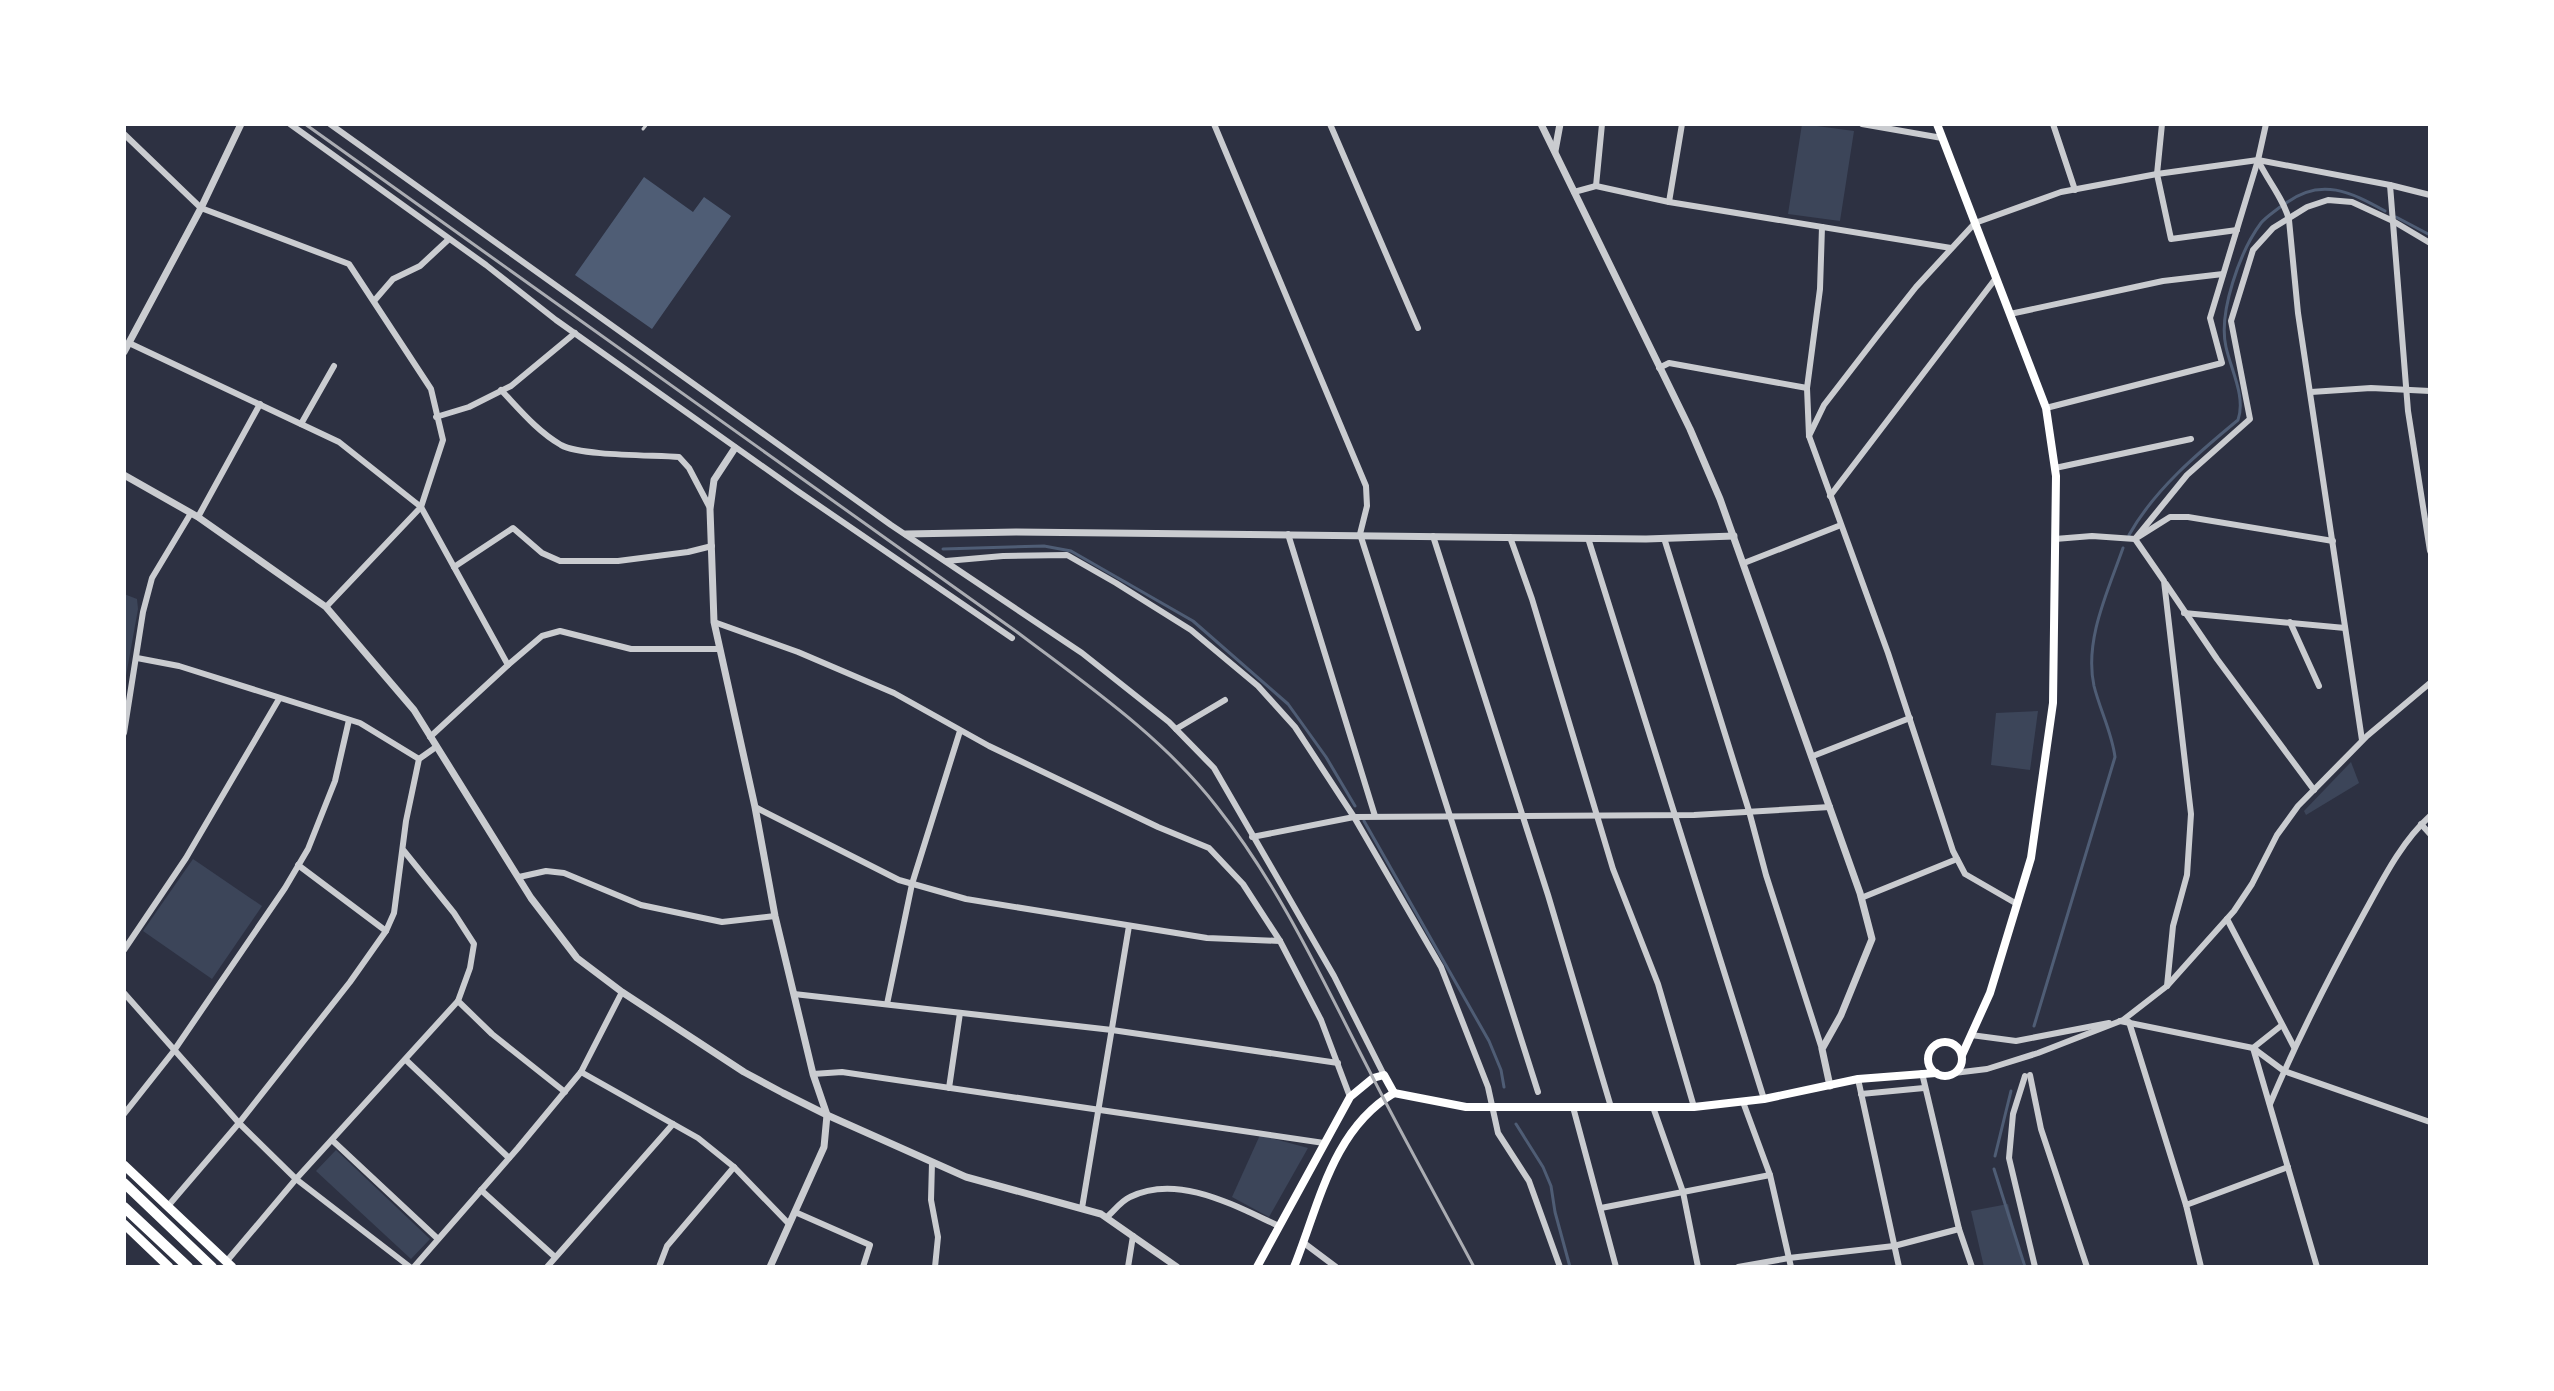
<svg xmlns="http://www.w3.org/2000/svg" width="2554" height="1391" viewBox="0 0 2554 1391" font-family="'PT Sans',sans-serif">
  <rect width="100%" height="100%" fill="#2d3142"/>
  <g fill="#3c4559">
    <polygon points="1802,124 1854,131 1840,221 1788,214"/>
    <polygon points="124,594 137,599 138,609 124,687"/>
    <polygon points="2038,711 2030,770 1991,765 1996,713"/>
    <polygon points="2351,762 2359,783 2306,815 2304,811"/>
    <polygon points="193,859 262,906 212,979 143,931"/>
    <polygon points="1260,1135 1308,1148 1269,1217 1232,1197"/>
    <polygon points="336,1150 430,1239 411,1259 316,1171"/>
    <polygon points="2008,1204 2023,1267 1984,1267 1971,1211"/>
  </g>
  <polygon fill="#4f5d75" points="644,177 693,212 704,197 731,216 652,329 575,275"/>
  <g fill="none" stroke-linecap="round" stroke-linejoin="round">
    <g stroke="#4f5d75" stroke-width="3">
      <path d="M 2286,203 C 2321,177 2351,192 2385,211"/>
      <polyline points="2396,217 2430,235"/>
      <path d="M 2129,535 C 2154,490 2198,453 2238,420 C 2246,397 2231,370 2226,347 C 2218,313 2240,251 2261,223 C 2266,217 2274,212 2280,207"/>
      <polyline points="943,549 1044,546 1071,551 1193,621 1288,704 1326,757 1355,806"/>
      <polyline points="1364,821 1489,1041 1501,1070 1504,1087"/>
      <path d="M 2034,1026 L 2115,757 C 2112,733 2100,710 2094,686 C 2084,640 2108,591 2123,548"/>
      <polyline points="1516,1124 1543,1167 1551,1186 1555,1212 1570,1267"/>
      <polyline points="1995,1156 2011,1091"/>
      <polyline points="1994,1169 2025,1267"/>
    </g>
    <polyline stroke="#caccd0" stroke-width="3" points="643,129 647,124"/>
    <g stroke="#caccd0" stroke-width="6">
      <polyline points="290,124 486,265 556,320 796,490 1012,638"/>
      <polyline points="330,124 891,525 1082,653 1169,722 1214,768 1334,976 1384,1075"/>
      <polyline points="1214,124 1366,486 1367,506 1360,534 1538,1092"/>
      <polyline points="1330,124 1418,328"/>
      <polyline points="1862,124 1942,138"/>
      <polyline points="2053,124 2075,190"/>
      <polyline points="2162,124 2157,174 2171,239 2237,230"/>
      <polyline points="124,134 201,208 349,264 431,389 443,440 421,507 508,665 430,737"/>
      <path d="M 2258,160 C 2267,180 2284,199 2289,220 L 2298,313 L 2362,740"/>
      <polyline points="2390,185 2408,411 2430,551"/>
      <polyline points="1596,186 1602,124"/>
      <polyline points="1574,192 1596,186 1669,202 1951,248"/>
      <polyline points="1669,202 1682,124"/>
      <polyline points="1822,227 1820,289 1807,388 1809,436 1888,653 1953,851 1965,874 2017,904"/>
      <polyline points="374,301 393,279 420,266 449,239"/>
      <polyline points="2010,314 2163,281 2223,274"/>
      <polyline points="129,343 339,442 421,507 326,607"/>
      <polyline points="1659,368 1669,363 1807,388"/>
      <path d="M 501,390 C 520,410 537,431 561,445 C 581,456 652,455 679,457 L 689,468 L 710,508"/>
      <polyline points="2311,392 2371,388 2430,391"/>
      <polyline points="2046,408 2222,363 2210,318 2258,160 2266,124"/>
      <polyline points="436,417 469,407 511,386 575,333"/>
      <polyline points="301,424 334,366"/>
      <polyline points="1809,436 1824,405 1878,335 1916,287 1975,223 2061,192 2157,174 2258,160 2390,185 2430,195"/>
      <polyline points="2055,468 2191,439"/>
      <polyline points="1830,496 1996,278"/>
      <polyline points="198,517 260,404"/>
      <polyline points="1288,534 1375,816"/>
      <polyline points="1433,536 1548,895 1611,1107"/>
      <polyline points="1510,537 1532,599 1613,869 1658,984 1694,1107"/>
      <polyline points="1588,538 1764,1099"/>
      <polyline points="1664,538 1749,811 1766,875 1822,1049"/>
      <polyline points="2055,539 2092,536 2135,539 2170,517 2188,517 2333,541"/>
      <polyline points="946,561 1003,556 1067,555 1116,583 1191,630 1258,686 1295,727 1354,817 1441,967 1488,1087 1498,1133 1529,1181 1560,1267"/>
      <polyline points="1744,563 1841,525"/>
      <polyline points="454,567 513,528 542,553 560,561 618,561 688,552 712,546"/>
      <polyline points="2166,584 2217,659 2314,790"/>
      <polyline points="2184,613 2345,628"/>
      <polyline points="714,622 798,652 894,693 989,746 1158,827 1209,848 1243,884 1280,941 1321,1020 1350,1097"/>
      <polyline points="2290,622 2319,686"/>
      <polyline points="137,658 179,666 360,723 419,759"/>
      <polyline points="508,665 542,636 560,631 631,649 720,649"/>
      <polyline points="1176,729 1225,700"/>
      <polyline points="124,733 143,612 152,578 191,513"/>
      <polyline points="1813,756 1910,718"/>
      <polyline points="755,807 899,880 966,899 1207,938 1280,941"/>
      <polyline points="2421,824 2430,834"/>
      <polyline points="1252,837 1354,817 1694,815 1830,807"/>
      <polyline points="404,851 454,913 474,944 470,968 458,1001 492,1034 565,1092"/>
      <polyline points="298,865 386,931"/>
      <polyline points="519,877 546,871 564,873 641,905 722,922 775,916"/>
      <polyline points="1861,898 1957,859"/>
      <polyline points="2227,919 2294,1047"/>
      <polyline points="124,950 186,858 279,699"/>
      <polyline points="2167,986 2173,926 2187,875 2191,814 2164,581 2135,539 2187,475 2250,419 2231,321 2253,250 2273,228 2307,207 2328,200 2352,202 2393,221 2430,243"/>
      <polyline points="124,993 239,1123 296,1179 410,1267"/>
      <polyline points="794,994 1112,1030 1338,1063"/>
      <polyline points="887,1004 912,884 960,731"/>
      <polyline points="2120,1021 2253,1048 2284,1071 2430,1122"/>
      <polyline points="2129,1022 2186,1205 2201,1267"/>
      <polyline points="2282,1025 2253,1048 2317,1267"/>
      <polyline points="1971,1035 2016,1041 2109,1023"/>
      <polyline points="406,1060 509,1158"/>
      <polyline points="581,1072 698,1138 734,1167 789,1224"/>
      <polyline points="1922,1073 1959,1229 1972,1267"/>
      <polyline points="1954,1073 1987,1069 2038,1053 2123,1020 2167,986 2234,911 2252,884 2277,835 2298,806 2367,736 2430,683"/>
      <polyline points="813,1074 842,1072 1324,1143"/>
      <polyline points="2030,1075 2041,1129 2087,1267"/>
      <polyline points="2025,1076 2013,1114 2009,1158 2035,1267"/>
      <polyline points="1858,1079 1899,1267"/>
      <polyline points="949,1088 960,1013"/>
      <polyline points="1861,1094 1924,1088"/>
      <polyline points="1743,1102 1770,1175 1791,1267"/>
      <path d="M 2270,1104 C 2297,1040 2328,979 2362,917 C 2381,883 2400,843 2430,816"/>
      <polyline points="1573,1107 1616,1267"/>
      <polyline points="1653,1107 1683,1192 1698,1267"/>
      <polyline points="124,1114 173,1052 285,888 308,849 335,781 349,720"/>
      <polyline points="332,1140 438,1239"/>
      <polyline points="932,1163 931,1200 938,1237 935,1267"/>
      <polyline points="481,1190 555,1257"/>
      <polyline points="2186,1205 2288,1167"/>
      <polyline points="168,1206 239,1123 350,982 386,931 394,913 406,821 419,759 436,747"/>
      <polyline points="1082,1208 1129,926"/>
      <polyline points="1601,1208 1770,1175"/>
      <polyline points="795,1212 870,1245 863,1267"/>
      <path d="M 1107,1217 C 1114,1211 1121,1201 1130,1197 C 1178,1173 1235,1206 1279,1226"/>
      <polyline points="1304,1243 1336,1267"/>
      <polyline points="226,1262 296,1179 458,1001"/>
      <polyline points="414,1267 518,1148 581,1072 622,992"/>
      <polyline points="547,1267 673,1124"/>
      <polyline points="659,1267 667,1246 734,1167"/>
      <polyline points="1128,1267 1133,1236"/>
      <polyline points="1738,1267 1789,1258 1894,1246 1959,1229"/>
    </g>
    <g stroke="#caccd0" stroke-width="7">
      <polyline points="1541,124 1690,429 1720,499 1860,893 1872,939 1841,1015 1822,1049 1830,1086"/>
      <polyline points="1555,151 1560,124"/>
      <polyline points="124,352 201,208 241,124"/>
      <polyline points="735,448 714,480 710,509 714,622 755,807 775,916 813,1074 827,1115 824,1147 770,1267"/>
      <polyline points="124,475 198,517 326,607 414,710 531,898 577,958 622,992 744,1072 783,1093 827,1115 966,1177 1101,1214 1177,1267"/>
      <polyline points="906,534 1016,532 1646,539 1734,536"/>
    </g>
    <g stroke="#fff" stroke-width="8">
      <polyline points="1937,124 2046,408 2056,476 2053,703 2031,858 1990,993 1962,1055"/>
      <circle cx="1945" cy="1059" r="17"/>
      <polyline points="1394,1093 1466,1107 1694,1107 1764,1099 1858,1079 1936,1073"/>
      <polyline points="1257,1267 1350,1097 1373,1078 1384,1075 1394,1093"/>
      <path d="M 1294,1267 C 1319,1205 1332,1130 1394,1093"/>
    </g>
    <g stroke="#fff" stroke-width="9">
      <polyline points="124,1165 232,1267"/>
      <polyline points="124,1224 169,1267"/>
    </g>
    <g stroke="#fff" stroke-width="10">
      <polyline points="124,1183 212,1267"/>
      <polyline points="124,1207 188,1267"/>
    </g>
    <path stroke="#abadb3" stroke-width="3" d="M 305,124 L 1017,632 C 1087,685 1163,737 1217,807 C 1281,888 1324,983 1371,1074 C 1404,1139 1440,1203 1474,1267"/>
  </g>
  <rect width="2554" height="1391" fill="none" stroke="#ffffff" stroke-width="252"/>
</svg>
